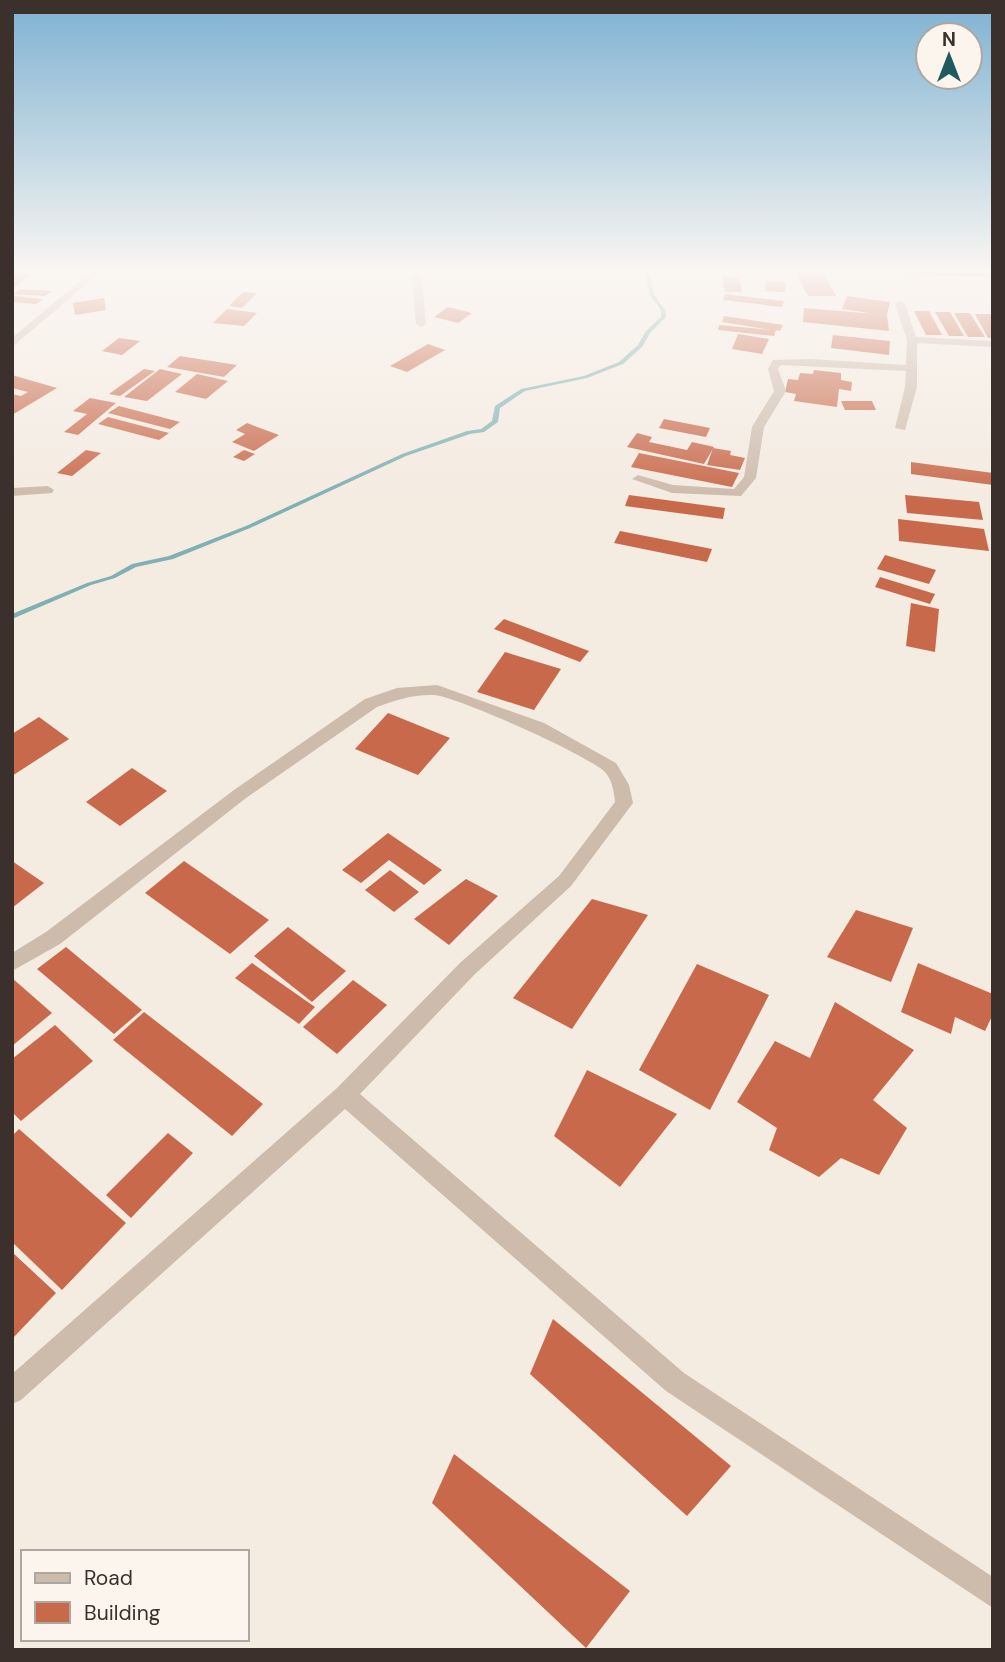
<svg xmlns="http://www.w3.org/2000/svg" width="1005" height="1662" viewBox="0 0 1005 1662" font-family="'DM Sans',sans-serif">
  <rect width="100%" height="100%" fill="#f4ebe1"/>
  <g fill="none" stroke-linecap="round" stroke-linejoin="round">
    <polygon fill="#7fb0b2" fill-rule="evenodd" points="644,269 648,269 654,295 665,310 666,317 650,333 642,347 623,364 587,378 525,391 500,408 498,422 484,432 470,434 406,456 250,528 173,559 136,567 115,578 91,585 12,619 12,614 87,583 111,576 132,564 169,556 246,526 402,454 467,431 481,429 492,421 495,406 521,389 584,376 619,362 638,345 646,331 661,317 661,310 650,295"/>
  </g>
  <g fill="#c8694b">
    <polygon points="901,269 983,269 990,277 902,274"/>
    <polygon points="821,270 836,296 808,296 795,271"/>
    <polygon points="13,272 32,273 12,289"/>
    <polygon points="722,276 739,278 742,292 725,292"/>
    <polygon points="766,281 786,282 785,292 765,291"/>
    <polygon points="21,289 52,291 45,296 14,294"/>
    <polygon points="243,292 257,293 242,308 229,306"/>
    <polygon points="725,294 784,301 782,307 723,300"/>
    <polygon points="12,296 43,299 36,304 12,302"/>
    <polygon points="847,296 890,302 887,315 889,331 803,322 804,308 876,314 842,309"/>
    <polygon points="104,298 106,310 75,315 73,303"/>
    <polygon points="448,307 472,313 458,323 434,317"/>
    <polygon points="227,309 257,313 244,326 213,323"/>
    <polygon points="914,311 929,311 942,335 926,335"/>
    <polygon points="935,312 950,312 964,336 949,336"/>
    <polygon points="954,313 970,313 985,337 968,337"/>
    <polygon points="975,314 990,314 993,318 993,338 988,338"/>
    <polygon points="724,316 783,325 780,331 776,330 774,336 718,330 719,325 772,330 722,322"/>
    <polygon points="738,334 769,339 762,354 732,349"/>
    <polygon points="833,335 890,341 889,355 831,348"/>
    <polygon points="119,338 140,341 122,355 102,351"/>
    <polygon points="428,344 445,350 407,372 390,366"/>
    <polygon points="180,356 237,365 224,377 167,367"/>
    <polygon points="144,369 155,371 120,396 109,394"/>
    <polygon points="160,369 182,374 147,401 124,397"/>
    <polygon points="814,370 841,373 841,380 852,382 851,391 839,389 837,407 794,401 796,394 785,392 788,379 798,380 800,373 813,374"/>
    <polygon points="197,374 228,381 206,399 175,392"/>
    <polygon points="12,375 57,388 12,415 12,394 21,396 28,392 12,388"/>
    <polygon points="90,398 116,403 78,435 64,432 87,414 73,411"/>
    <polygon points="841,401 872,401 876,410 845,410"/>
    <polygon points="119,406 180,422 170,429 108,413"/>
    <polygon points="108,417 169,433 159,440 98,424"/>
    <polygon points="664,419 710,428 706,437 659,428"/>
    <polygon points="247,423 279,435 254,451 232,442 245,434 236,430"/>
    <polygon points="637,433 652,437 649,442 687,450 692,442 714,447 704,464 627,447"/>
    <polygon points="713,448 731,451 730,455 745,458 740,470 707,465"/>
    <polygon points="86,450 101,453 72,476 57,473"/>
    <polygon points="244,450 255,454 244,461 233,457"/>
    <polygon points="639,453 739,473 732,487 631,467"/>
    <polygon points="911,462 993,473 993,485 911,474"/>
    <polygon points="629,495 725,508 723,519 625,506"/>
    <polygon points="905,495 979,502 983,520 907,513"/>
    <polygon points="898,519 984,529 989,551 899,541"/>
    <polygon points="620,531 712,549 707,562 614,543"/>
    <polygon points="885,555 936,570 929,584 877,569"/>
    <polygon points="880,577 935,594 930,604 875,587"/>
    <polygon points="911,603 939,609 935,652 906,646"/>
    <polygon points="504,619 589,651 580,662 494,629"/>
    <polygon points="505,652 561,669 534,710 477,692"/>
    <polygon points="388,713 450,738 418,775 355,749"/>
    <polygon points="39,717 69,739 12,776 12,734"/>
    <polygon points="132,768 167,791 120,826 86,802"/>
    <polygon points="388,833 442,870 424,885 389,860 361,883 342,870"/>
    <polygon points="12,861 44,883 12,908"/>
    <polygon points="184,861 269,920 230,954 145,893"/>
    <polygon points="390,870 419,892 394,912 365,890"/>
    <polygon points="466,879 498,896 449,945 414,919"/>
    <polygon points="592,899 648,915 572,1029 513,998"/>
    <polygon points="856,910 913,928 891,982 827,957"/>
    <polygon points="288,927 346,971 312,1002 254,956"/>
    <polygon points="66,947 142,1010 114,1034 37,969"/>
    <polygon points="252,963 315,1007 299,1024 235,978"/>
    <polygon points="918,963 993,994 993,1014 985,1031 955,1017 951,1034 901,1012"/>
    <polygon points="697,964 769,995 710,1110 639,1070"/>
    <polygon points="12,978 52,1013 12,1046"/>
    <polygon points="353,980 387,1005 337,1054 303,1027"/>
    <polygon points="835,1002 914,1050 873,1100 907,1128 879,1175 841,1158 819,1177 769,1150 777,1128 737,1102 775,1041 810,1058"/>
    <polygon points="144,1012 263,1104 232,1136 113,1040"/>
    <polygon points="55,1025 93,1061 21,1121 12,1112 12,1059"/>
    <polygon points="587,1070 677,1114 620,1187 554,1136"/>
    <polygon points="19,1129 126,1223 62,1290 12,1242 12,1136"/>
    <polygon points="168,1133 193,1153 131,1218 106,1195"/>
    <polygon points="12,1252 56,1293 12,1339"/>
    <polygon points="553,1319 731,1466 687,1516 530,1374"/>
    <polygon points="454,1454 630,1591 586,1648 432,1503"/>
  </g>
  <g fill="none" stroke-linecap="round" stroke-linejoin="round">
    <g fill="#cdbbac" fill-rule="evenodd">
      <polygon points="94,269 104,269 12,347 12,338"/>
      <polygon points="411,269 421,269 426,324 421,327 416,324"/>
      <polygon points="900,301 905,304 916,337 993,341 993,347 917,343 917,387 905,430 895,428 905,387 906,371 781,365 778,369 786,391 764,427 756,478 741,496 672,493 632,479 638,475 673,485 734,489 744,477 752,427 774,391 768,369 773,360 810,359 906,365 907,340 895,304"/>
      <polygon points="48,486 54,490 52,493 12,496 12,488"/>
      <path d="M 437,685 L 544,723 L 616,763 L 629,785 L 633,803 L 571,886 L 475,974 L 360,1094 L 684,1373 L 993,1577 L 993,1608 L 666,1391 L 345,1109 L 21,1400 L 12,1404 L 12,1374 L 337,1088 L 461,962 L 559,876 L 615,802 C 614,791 612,780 605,772 C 588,755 458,697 434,695 C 414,694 395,700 377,707 L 246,798 L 60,944 L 12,971 L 12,953 L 46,932 L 234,790 L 365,699 L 397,688 Z"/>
    </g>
  </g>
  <linearGradient id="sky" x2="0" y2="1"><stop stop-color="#7eb2d2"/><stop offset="0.54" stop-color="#faf6f2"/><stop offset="1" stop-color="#faf6f2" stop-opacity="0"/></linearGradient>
  <rect width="1005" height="502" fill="url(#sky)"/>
  <rect width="1005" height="1662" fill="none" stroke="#3b302b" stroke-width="28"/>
  <rect x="21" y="1550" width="228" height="91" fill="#fbf5ee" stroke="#aea6a0" stroke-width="2"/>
  <rect x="35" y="1573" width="35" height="10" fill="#cdbbac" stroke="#aea6a0" stroke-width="2"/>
  <text x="84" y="1585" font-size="21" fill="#3b302b">Road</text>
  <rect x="35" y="1602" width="35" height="21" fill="#c8694b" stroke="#aea6a0" stroke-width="2"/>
  <text x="84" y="1620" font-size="21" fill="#3b302b">Building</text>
  <g transform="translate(949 56)"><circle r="33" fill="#fbf5ee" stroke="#aea6a0" stroke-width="2"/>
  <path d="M0-5L12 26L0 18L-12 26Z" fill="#1f5a5e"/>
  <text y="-10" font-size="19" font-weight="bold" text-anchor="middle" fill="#3b302b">N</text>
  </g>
</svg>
